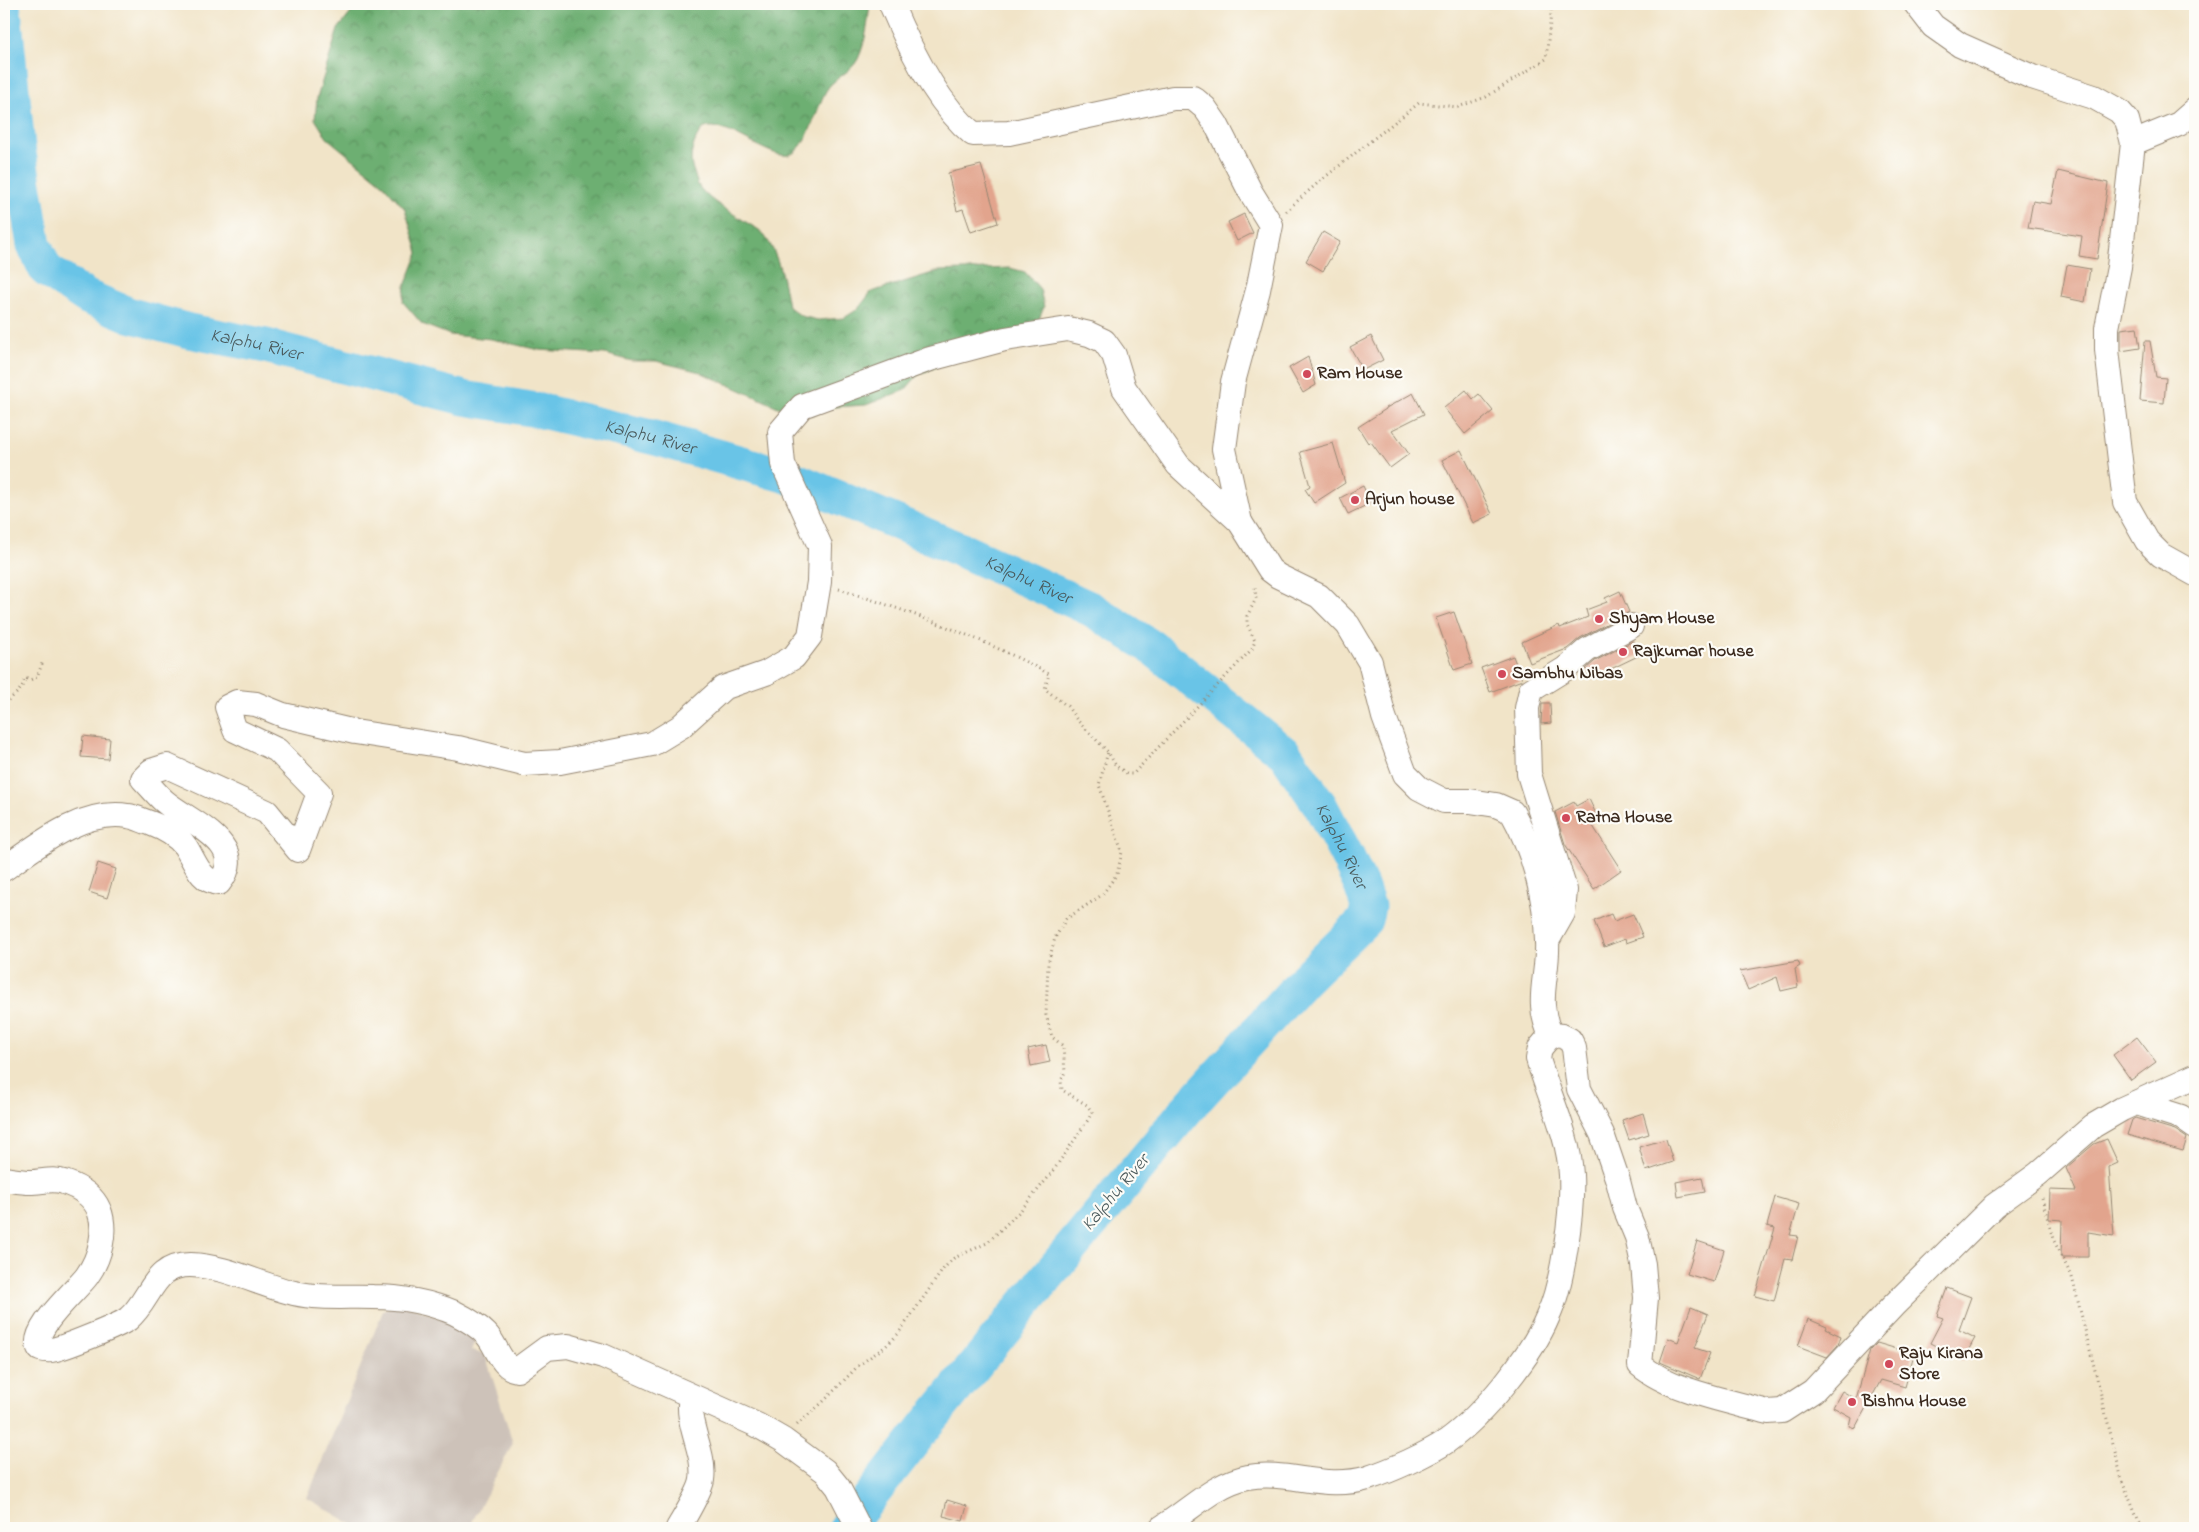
<svg xmlns="http://www.w3.org/2000/svg" width="2199" height="1532" viewBox="0 0 2199 1532" font-family="'Indie Flower',sans-serif">
  <defs>
    <pattern id="forest-crowns" width="20" height="18" patternUnits="userSpaceOnUse" patternTransform="scale(1.25)"><rect width="20" height="18" fill="#6daf72"/><path d="M2 6a3 3 0 1 1 6 0M12 15a3 3 0 1 1 6 0" fill="none" stroke="#5b8f5d"/></pattern>
  </defs>
  <rect width="100%" height="100%" fill="#fdfcf7"/>
  <filter id="ink" filterUnits="userSpaceOnUse"><feTurbulence type="fractalNoise" baseFrequency=".02" numOctaves="2"/><feDisplacementMap in="SourceGraphic" scale="10" xChannelSelector="R" yChannelSelector="G"/><feConvolveMatrix kernelMatrix="1 2 1 2 8 2 1 2 1" color-interpolation-filters="sRGB"/></filter>
  <filter id="wash" filterUnits="userSpaceOnUse"><feTurbulence type="fractalNoise" baseFrequency=".0096" numOctaves="4" result="noise"/><feDisplacementMap in="SourceGraphic" scale="20" xChannelSelector="R" yChannelSelector="G"/><feGaussianBlur stdDeviation="1.12" result="paint"/><feColorMatrix in="noise" values="0 0 0 0 0 0 0 0 0 0 0 0 0 0 0 0 0 1.4 0 .05"/><feComposite in="paint" operator="in"/></filter>
  <g filter="url(#wash)">
    <rect width="100%" height="100%" fill="#f1e4c8"/>
    <polygon fill="#cdc2b9" points="398,1302 465,1327 475,1342 471,1351 485,1354 513,1443 469,1528 359,1528 307,1498 383,1311"/>
    <path fill="url(#forest-crowns)" stroke="#546c48" d="M 358,4 L 870,4 C 868,22 866,42 858,59 C 851,73 833,78 826,91 C 817,106 808,150 789,155 C 768,160 716,113 701,131 C 694,140 689,156 692,167 C 695,173 696,183 700,188 C 712,203 733,213 749,224 C 754,227 761,230 764,235 C 779,254 784,283 788,306 L 801,316 L 818,320 L 844,318 L 858,309 L 871,292 L 939,271 L 1010,268 L 1025,272 L 1040,289 L 1044,307 L 1038,322 L 918,375 L 905,390 L 866,405 L 834,407 L 811,415 L 787,411 L 700,372 L 656,361 L 632,361 L 605,354 L 539,350 L 491,339 L 450,335 L 422,324 L 403,302 L 405,286 L 418,253 L 405,209 L 381,182 L 327,138 L 315,119 L 317,98 L 338,29 Z"/>
    <g fill="none" stroke-linecap="round" stroke-linejoin="round">
      <path stroke="#69c4e7" stroke-width="35" id="s1" d="M 4,11 L 18,147 L 34,245 L 46,270 L 87,297 L 130,315 L 189,331 L 266,346 L 464,398 L 537,410 L 655,438 L 787,476 L 959,549 L 1091,609 L 1150,646 L 1285,754 L 1320,805 L 1348,858 L 1361,886 L 1368,906 L 1365,920 L 1304,980 L 1187,1109 L 1036,1290 L 928,1423 L 846,1528"/>
    </g>
    <g id="blocks">
      <g fill="#e2a48d">
        <polygon points="981,165 998,223 971,232 963,209 957,211 948,173"/>
        <polygon points="2058,171 2108,183 2097,259 2079,256 2082,236 2028,228 2033,201 2051,204"/>
        <polygon points="1244,214 1253,233 1237,241 1228,222"/>
        <polygon points="1323,232 1340,242 1323,271 1306,261"/>
        <polygon points="2067,265 2090,269 2085,302 2061,297"/>
        <polygon points="2137,327 2140,348 2121,351 2121,329"/>
        <polygon points="1371,336 1383,360 1363,370 1350,347"/>
        <polygon points="2145,341 2150,341 2156,377 2166,378 2164,403 2140,401"/>
        <polygon points="1308,357 1316,385 1303,393 1289,368"/>
        <polygon points="1466,390 1473,399 1479,394 1493,411 1465,434 1444,408"/>
        <polygon points="1413,393 1424,414 1392,430 1409,454 1390,468 1371,442 1368,443 1358,427 1386,409 1386,408"/>
        <polygon points="1333,443 1345,483 1314,503 1305,489 1310,486 1300,452"/>
        <polygon points="1461,450 1492,514 1473,523 1442,460"/>
        <polygon points="1363,486 1371,503 1348,514 1340,498"/>
        <polygon points="1620,591 1629,612 1580,638 1567,649 1530,663 1522,642 1559,625 1560,628 1588,617 1586,610 1607,602 1605,598"/>
        <polygon points="1454,612 1472,664 1454,670 1436,618"/>
        <polygon points="1633,641 1640,655 1590,679 1586,669 1595,661"/>
        <polygon points="1513,656 1522,680 1490,692 1481,668"/>
        <polygon points="1542,703 1550,703 1551,723 1541,724"/>
        <polygon points="83,736 110,739 108,759 81,757"/>
        <polygon points="1589,799 1597,816 1589,820 1621,870 1594,889 1565,844 1555,812 1574,802 1576,806"/>
        <polygon points="98,863 116,869 107,898 89,892"/>
        <polygon points="1611,914 1614,921 1633,914 1643,937 1626,943 1625,939 1604,947 1594,921"/>
        <polygon points="1798,961 1800,966 1795,969 1798,987 1781,991 1777,977 1748,990 1740,971"/>
        <polygon points="2137,1037 2156,1062 2131,1080 2113,1055"/>
        <polygon points="1046,1045 1050,1062 1031,1066 1028,1049"/>
        <polygon points="1643,1113 1649,1134 1629,1140 1622,1120"/>
        <polygon points="2135,1118 2175,1130 2187,1138 2183,1151 2127,1135 2132,1120"/>
        <polygon points="1666,1139 1673,1162 1646,1171 1639,1147"/>
        <polygon points="2107,1139 2118,1163 2109,1167 2114,1236 2088,1232 2088,1257 2061,1257 2062,1220 2049,1219 2050,1190 2076,1191 2066,1168 2094,1144"/>
        <polygon points="1702,1177 1705,1192 1678,1197 1676,1182"/>
        <polygon points="1775,1197 1799,1204 1790,1235 1798,1236 1792,1260 1785,1259 1774,1301 1755,1296 1775,1228 1767,1226"/>
        <polygon points="1697,1241 1724,1250 1714,1282 1687,1274"/>
        <polygon points="1947,1288 1971,1297 1959,1330 1975,1338 1963,1360 1930,1343 1943,1318 1937,1316"/>
        <polygon points="1691,1307 1708,1314 1695,1348 1710,1353 1700,1379 1660,1362 1668,1338 1678,1342"/>
        <polygon points="1808,1319 1827,1327 1826,1329 1841,1336 1838,1345 1827,1357 1798,1346"/>
        <polygon points="1877,1343 1914,1354 1905,1387 1881,1380 1855,1428 1849,1426 1851,1417 1833,1407 1842,1391 1856,1399 1870,1350"/>
        <polygon points="947,1500 967,1506 963,1521 943,1516"/>
      </g>
    </g>
  </g>
  <g filter="url(#ink)">
    <use href="#blocks" fill-opacity="0" stroke="#968773" stroke-width="1"/>
    <g fill="none" stroke-linecap="round" stroke-linejoin="round">
      <g stroke="#968773" stroke-width="26">
        <g id="minor">
          <path d="M 891,4 C 909,47 937,104 973,134 L 1009,133 L 1173,98 L 1193,98 L 1205,108 L 1216,124 L 1250,191 L 1271,225 L 1258,290 L 1233,382 L 1224,449 L 1240,522"/>
          <polyline points="1916,4 1933,26 1960,45 2032,77 2094,97 2119,111 2127,120 2133,143"/>
          <polyline points="2195,110 2179,124 2133,143 2119,267 2107,328 2107,350 2125,502 2147,541 2161,555 2195,574"/>
          <path d="M 4,869 C 39,844 82,809 128,816 C 136,817 143,821 150,823 C 163,828 177,835 185,846 C 195,861 200,882 219,883 C 251,844 188,822 164,801 C 157,795 150,786 143,779 L 151,771 L 167,766 L 267,812 L 298,850 L 319,793 L 277,750 L 235,730 L 227,707 L 237,702 L 256,704 L 283,715 L 355,732 L 458,748 L 524,764 L 560,762 L 652,744 L 680,727 L 723,688 L 766,673 L 794,657 L 810,636 L 819,582 L 820,546 L 783,464 L 780,432 L 802,406 L 930,359 L 1005,339 L 1068,329 L 1089,334 L 1104,341 L 1114,355 L 1124,388 L 1178,465 L 1240,522 L 1270,570 L 1278,576 L 1319,596 L 1348,625 L 1370,662 L 1384,717 L 1405,774 L 1419,788 L 1444,801 L 1470,801 L 1496,805 L 1512,812 C 1533,849 1546,898 1547,941 C 1549,976 1534,1001 1551,1035"/>
          <polyline points="1547,941 1563,913 1565,890 1529,774 1527,708 1531,690 1565,669 1587,650 1631,626"/>
          <path d="M 1551,1035 L 1562,1036 L 1570,1040 L 1574,1048 L 1579,1089 L 1602,1134 L 1618,1181 L 1625,1208 L 1637,1237 L 1643,1264 L 1646,1298 L 1640,1365 C 1671,1391 1729,1401 1768,1412 L 1782,1411 L 1813,1391 L 1893,1306 L 1994,1206 L 2038,1174 L 2093,1126 L 2122,1109 L 2195,1076"/>
          <polyline points="2137,1103 2181,1117 2195,1127"/>
          <path d="M 4,1179 C 12,1180 22,1182 30,1182 C 42,1182 53,1178 64,1182 C 79,1187 93,1196 99,1210 C 107,1231 100,1258 87,1276 C 77,1290 27,1332 40,1349 C 44,1350 48,1351 51,1350 C 62,1349 120,1325 128,1319 C 152,1299 152,1264 191,1265 C 226,1266 260,1285 294,1293 C 320,1299 347,1296 373,1297 C 401,1297 429,1302 455,1313 C 465,1318 478,1326 486,1334 C 497,1345 500,1367 517,1370 L 547,1348 L 568,1346 L 603,1356 L 757,1425 L 783,1440 L 825,1471 L 838,1487 L 859,1528"/>
          <path d="M 678,1528 C 684,1518 701,1489 702,1480 C 706,1452 685,1424 691,1396"/>
          <path d="M 1161,1528 C 1189,1511 1215,1483 1248,1477 C 1289,1470 1324,1491 1368,1478 C 1390,1471 1428,1454 1447,1441 C 1483,1415 1531,1357 1548,1316 C 1563,1284 1573,1210 1571,1175 C 1569,1135 1549,1097 1538,1059 L 1540,1048 L 1551,1035"/>
        </g>
      </g>
      <g stroke="#968773" stroke-width="3" stroke-dasharray="1 4" stroke-linecap="butt">
        <polyline points="1286,211 1320,181 1419,103 1458,107 1486,97 1546,59 1552,4"/>
        <path d="M 839,589 C 911,612 983,638 1049,674 L 1045,689 L 1067,706 L 1077,720 L 1108,752 L 1116,766 L 1128,774 L 1133,774 L 1252,649 L 1255,641 L 1247,624 L 1247,616 L 1256,599 L 1255,586"/>
        <path d="M 4,703 C 15,695 22,691 25,678 L 30,680 L 37,677 L 43,661"/>
        <polyline points="2042,1198 2053,1239 2072,1277 2122,1480 2138,1520 2143,1528"/>
        <polyline points="797,1425 823,1402 859,1365 886,1346 898,1334 944,1268 954,1258 987,1243 1021,1210 1051,1174 1088,1120 1092,1112 1087,1105 1062,1090 1061,1081 1065,1072 1063,1046 1052,1037 1046,1015 1048,964 1055,938 1066,919 1102,895 1117,874 1122,852 1099,785 1108,752"/>
      </g>
      <use href="#minor" stroke="#fff" stroke-width="24"/>
    </g>
  </g>
  <g fill="#d1495b" stroke="#fdfcf7" stroke-width="2">
    <circle cx="1307" cy="374" r="5"/>
    <circle cx="1355" cy="500" r="5"/>
    <circle cx="1599" cy="619" r="5"/>
    <circle cx="1623" cy="652" r="5"/>
    <circle cx="1502" cy="674" r="5"/>
    <circle cx="1566" cy="818" r="5"/>
    <circle cx="1889" cy="1364" r="5"/>
    <circle cx="1852" cy="1402" r="5"/>
  </g>
  <g text-anchor="middle" dominant-baseline="central" stroke-width="4.5" stroke-linejoin="round" paint-order="stroke">
    <g font-size="18" font-weight="bold" fill="#3b2a1e" stroke="#fdfcf7" text-anchor="start">
      <text x="1317" y="374">Ram House</text>
      <text x="1365" y="500">Arjun house</text>
      <text x="1609" y="619">Shyam House</text>
      <text x="1633" y="652">Rajkumar house</text>
      <text x="1512" y="674">Sambhu Nibas</text>
      <text x="1576" y="818">Ratna House</text>
      <text x="1899" y="1354">Raju Kirana<tspan x="1899" dy="21">Store</tspan></text>
      <text x="1862" y="1402">Bishnu House</text>
    </g>
    <g font-size="19" font-style="italic" fill="#49585a" stroke="#fdfcf7">
      <text stroke="none"><textPath href="#s1" startOffset="489">Kalphu River</textPath></text>
      <text stroke="none"><textPath href="#s1" startOffset="894">Kalphu River</textPath></text>
      <text stroke="none"><textPath href="#s1" startOffset="1299">Kalphu River</textPath></text>
      <text stroke="none"><textPath href="#s1" startOffset="1719">Kalphu River</textPath></text>
      <text transform="translate(1116 1193) rotate(-50)">Kalphu River</text>
    </g>
  </g>
  <rect width="2199" height="1532" fill="none" stroke="#fdfcf7" stroke-width="20"/>
</svg>
